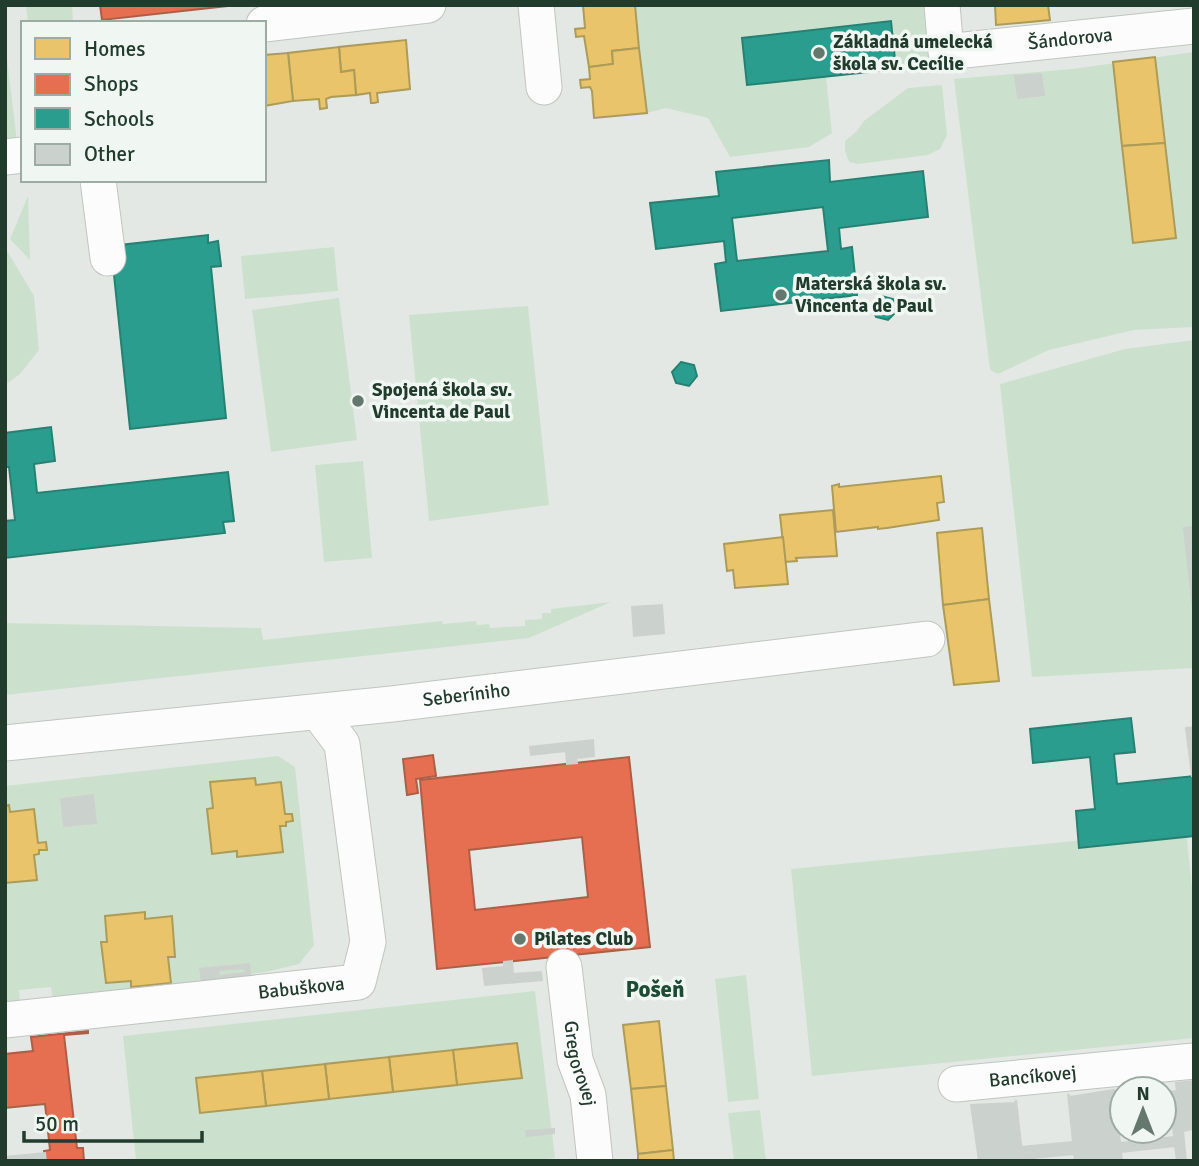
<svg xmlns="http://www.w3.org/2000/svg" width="1199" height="1166" viewBox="0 0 1199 1166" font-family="Signika,sans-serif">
  <rect width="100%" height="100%" fill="#e3e8e4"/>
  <g fill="#cce1cd">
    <polygon points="26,5 72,5 73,23 28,23"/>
    <polygon points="635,5 935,5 939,56 896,69 891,21 742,38 748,85 826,76 832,133 809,147 730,157 708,118 666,108 647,113"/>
    <polygon points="5,42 18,150 5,151"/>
    <polygon points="1194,52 1194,327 1134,330 1049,350 998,374 990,370 954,79 1072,69"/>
    <polygon points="942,85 947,135 940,149 928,155 858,164 849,162 845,151 845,141 857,131 864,121 908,88"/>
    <polygon points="28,196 30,260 10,239"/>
    <polygon points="334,247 338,291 245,299 241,256"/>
    <polygon points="6,249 34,296 39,350 20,374 5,385"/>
    <polygon points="339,298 357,440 271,452 252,310"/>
    <polygon points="528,306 549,505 429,521 409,315"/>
    <polygon points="1194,340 1194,527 1184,528 1194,617 1194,668 1032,677 1000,384 1125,349"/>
    <polygon points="363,461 372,558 324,562 315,465"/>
    <polygon points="611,602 529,638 5,695 5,623 261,628 263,640 442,621 443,624 476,621 477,625 489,624 490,628 525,626 525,620 542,619 542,613 551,613 551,609"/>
    <polygon points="278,756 295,767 314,945 299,964 266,972 53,999 51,987 19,990 20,1002 5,1004 5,786"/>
    <polygon points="1186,830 1194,906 1194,1038 812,1076 791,869"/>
    <polygon points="746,975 759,1099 728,1102 715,979"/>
    <polygon points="535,991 555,1158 526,1161 136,1161 123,1036"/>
    <polygon points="760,1110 766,1161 734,1161 728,1113"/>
  </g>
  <g fill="#e9c46a" stroke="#ad9b58" stroke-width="2">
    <polygon points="583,5 635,5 639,48 612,51 613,64 589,67 584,36 576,37 575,29 585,28"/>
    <polygon points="995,5 1048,5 1050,20 996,25"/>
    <polygon points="406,40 410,89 377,93 378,102 374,103 371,103 370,93 356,95 354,70 341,72 339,47"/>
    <polygon points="339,47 341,72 354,70 356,95 331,97 326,99 327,108 320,109 319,99 293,101 288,53"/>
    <polygon points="639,48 647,113 594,118 592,91 590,87 581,88 580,80 590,79 589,67 613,64 612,51"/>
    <polygon points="288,53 293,101 264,106 264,55"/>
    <polygon points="1155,57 1165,143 1122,146 1113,62"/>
    <polygon points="1165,143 1176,238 1133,243 1122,146"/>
    <polygon points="941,476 944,502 937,503 939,520 887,528 878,529 878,527 836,532 832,486 839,484 839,487"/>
    <polygon points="833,510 837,556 796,558 797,561 785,562 780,515"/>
    <polygon points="982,528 989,599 943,605 937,533"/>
    <polygon points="783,537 788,584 735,588 733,570 727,571 724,544"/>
    <polygon points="989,599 999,681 954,685 943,605"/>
    <polygon points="255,778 256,785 281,782 285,814 292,814 293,821 286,822 286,826 280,826 283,852 237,857 237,851 212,854 207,809 213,808 210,782"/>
    <polygon points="9,805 10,812 34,809 38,843 46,842 47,850 39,850 39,854 34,855 37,880 5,883 5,806"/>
    <polygon points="145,912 145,919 172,916 175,957 168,957 171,983 131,987 131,981 106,983 101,942 107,942 105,916"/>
    <polygon points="659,1021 666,1086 631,1089 623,1025"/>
    <polygon points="517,1043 522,1078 457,1085 453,1050"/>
    <polygon points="453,1050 457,1085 393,1092 389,1057"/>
    <polygon points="389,1057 393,1092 329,1099 325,1064"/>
    <polygon points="325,1064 329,1099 266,1106 262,1071"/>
    <polygon points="262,1071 266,1106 200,1113 196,1078"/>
    <polygon points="666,1086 673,1150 638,1154 631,1089"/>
    <polygon points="673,1150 674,1161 638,1161 638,1154"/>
  </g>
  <g fill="#e76f51" stroke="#ac5f46" stroke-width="2" fill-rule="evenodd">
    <polygon points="100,5 237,5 102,20"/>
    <polygon points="433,755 436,776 416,779 418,793 407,795 403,759"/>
    <path d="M 629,757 L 650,947 L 437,969 L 420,780 ZM 582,837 L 588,897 L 475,910 L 469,850 Z"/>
    <polygon points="88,1031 88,1033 64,1035 77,1148 83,1148 84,1161 46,1161 44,1151 50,1150 45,1104 5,1108 5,1054 33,1051 31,1037"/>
  </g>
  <g fill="#2a9d8f" stroke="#278072" stroke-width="2" fill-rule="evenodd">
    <polygon points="891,21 896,69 747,85 742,38"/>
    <path d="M 829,160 L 830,182 L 923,171 L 928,217 L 839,228 L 841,249 L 852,247 L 857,295 L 721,311 L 715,264 L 726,262 L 724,241 L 656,249 L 650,203 L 719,196 L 716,172 ZM 823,207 L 828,251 L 737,261 L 732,218 Z"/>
    <polygon points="208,235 208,243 218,241 221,266 211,267 226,418 130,429 111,246"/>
    <polygon points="881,296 893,299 897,311 888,320 876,317 872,306"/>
    <polygon points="681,362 694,365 697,376 689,386 676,383 672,372"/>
    <polygon points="51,427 55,461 34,464 37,493 228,472 234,521 223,522 225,533 5,558 5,521 15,520 9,467 5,467 5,433"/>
    <polygon points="1131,718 1135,752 1114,754 1117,784 1194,776 1194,836 1079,848 1076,811 1095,809 1090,757 1033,763 1030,729"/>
  </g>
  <g fill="#cbd1cd" stroke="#ccd1cd" stroke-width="2" fill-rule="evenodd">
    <polygon points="1041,74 1044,95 1018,98 1015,76"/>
    <polygon points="1194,527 1194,617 1184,528"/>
    <polygon points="1194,527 1194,617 1184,528"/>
    <polygon points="662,605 664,633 634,636 632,607"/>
    <polygon points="1194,727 1194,776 1192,776 1186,728"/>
    <polygon points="593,740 594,756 576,758 577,763 567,764 566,751 531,755 530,747"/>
    <polygon points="93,795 96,823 64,826 61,799"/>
    <polygon points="512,961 513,974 541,972 542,980 485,985 483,969 504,967 504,962"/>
    <path d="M 249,964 L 250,976 L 202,981 L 200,969 ZM 245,968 L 246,973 L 219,976 L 218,970 Z"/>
    <polygon points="1194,1081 1194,1129 1183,1131 1186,1161 1177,1161 1175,1146 1121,1152 1122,1161 1075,1161 1074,1154 1023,1159 1022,1147 1073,1142 1068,1094 1070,1097 1114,1090 1120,1143 1174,1137 1170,1092 1177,1091 1176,1083"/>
    <polygon points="1016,1100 1023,1161 979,1161 971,1105 1015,1103"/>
    <polygon points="554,1129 554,1133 527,1136 526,1131"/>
    <polygon points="45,1153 46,1161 5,1161 5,1157"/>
  </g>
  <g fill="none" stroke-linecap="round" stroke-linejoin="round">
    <g stroke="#c0c5c1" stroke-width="37">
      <g id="minor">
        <polyline points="536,5 544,87"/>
        <path id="s1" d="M 942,5 L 946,52 L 1194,26"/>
        <polyline points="264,24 428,5"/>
        <polyline points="5,157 23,155"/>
        <polyline points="98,180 108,258"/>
        <path id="s2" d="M 5,743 L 392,704 L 927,639"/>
        <path id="s3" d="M 564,967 L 575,1060 L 588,1095 L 595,1161"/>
        <path id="s4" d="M 5,1020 L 358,982 L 368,942 L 342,744 L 318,712"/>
        <path id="s5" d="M 956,1084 L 1194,1061"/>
      </g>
    </g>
    <use href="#minor" stroke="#fbfcfb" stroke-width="35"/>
  </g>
  <g fill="#65786d" stroke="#f0f7f2" stroke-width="2.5">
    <circle cx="819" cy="53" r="7"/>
    <circle cx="781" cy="295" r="7"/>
    <circle cx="358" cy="401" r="7"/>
    <circle cx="520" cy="939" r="7"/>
  </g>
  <g text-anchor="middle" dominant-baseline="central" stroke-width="7" stroke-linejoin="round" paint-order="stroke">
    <g font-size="19" fill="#213b2d" stroke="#f0f7f2">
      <text stroke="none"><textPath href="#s1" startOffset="172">Šándorova</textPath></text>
      <text stroke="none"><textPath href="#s2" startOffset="464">Seberíniho</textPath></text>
      <text stroke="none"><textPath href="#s4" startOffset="298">Babuškova</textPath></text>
      <text stroke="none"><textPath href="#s3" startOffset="98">Gregorovej</textPath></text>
      <text stroke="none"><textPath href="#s5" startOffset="77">Bancíkovej</textPath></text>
    </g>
    <g font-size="19" font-weight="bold" fill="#213b2d" stroke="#f0f7f2" text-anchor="start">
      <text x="833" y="42">Základná umelecká<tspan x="833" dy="22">škola sv. Cecílie</tspan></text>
      <text x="795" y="284">Materská škola sv.<tspan x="795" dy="22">Vincenta de Paul</tspan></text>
      <text x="372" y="390">Spojená škola sv.<tspan x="372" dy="22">Vincenta de Paul</tspan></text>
      <text x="534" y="939">Pilates Club</text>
    </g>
    <g font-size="23" font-weight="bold" fill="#1d4c35" stroke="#f0f7f2">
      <text x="655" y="989">Pošeň</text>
    </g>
  </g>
  <rect width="1199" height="1166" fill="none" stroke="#213b2d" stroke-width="14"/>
  <rect x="21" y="21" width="245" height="161" fill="#f0f7f2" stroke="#9daca3" stroke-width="2"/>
  <rect x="35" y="38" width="35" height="21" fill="#e9c46a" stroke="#9daca3" stroke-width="2"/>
  <text x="84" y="56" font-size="21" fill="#213b2d">Homes</text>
  <rect x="35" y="74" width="35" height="21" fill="#e76f51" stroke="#9daca3" stroke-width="2"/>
  <text x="84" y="91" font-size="21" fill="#213b2d">Shops</text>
  <rect x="35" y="108" width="35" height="21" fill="#2a9d8f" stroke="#9daca3" stroke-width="2"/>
  <text x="84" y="126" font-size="21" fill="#213b2d">Schools</text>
  <rect x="35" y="144" width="35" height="21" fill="#cbd1cd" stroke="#9daca3" stroke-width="2"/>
  <text x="84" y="161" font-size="21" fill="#213b2d">Other</text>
  <g transform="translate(1143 1110)"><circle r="33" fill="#f0f7f2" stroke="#9daca3" stroke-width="2"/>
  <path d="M0-5L12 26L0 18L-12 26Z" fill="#65786d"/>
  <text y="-10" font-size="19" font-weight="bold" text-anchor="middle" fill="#213b2d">N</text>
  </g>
  <path d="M24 1131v10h178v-10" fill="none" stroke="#213b2d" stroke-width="3.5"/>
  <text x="35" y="1131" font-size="21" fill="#213b2d" stroke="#f0f7f2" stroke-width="5" paint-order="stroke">50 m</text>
</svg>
